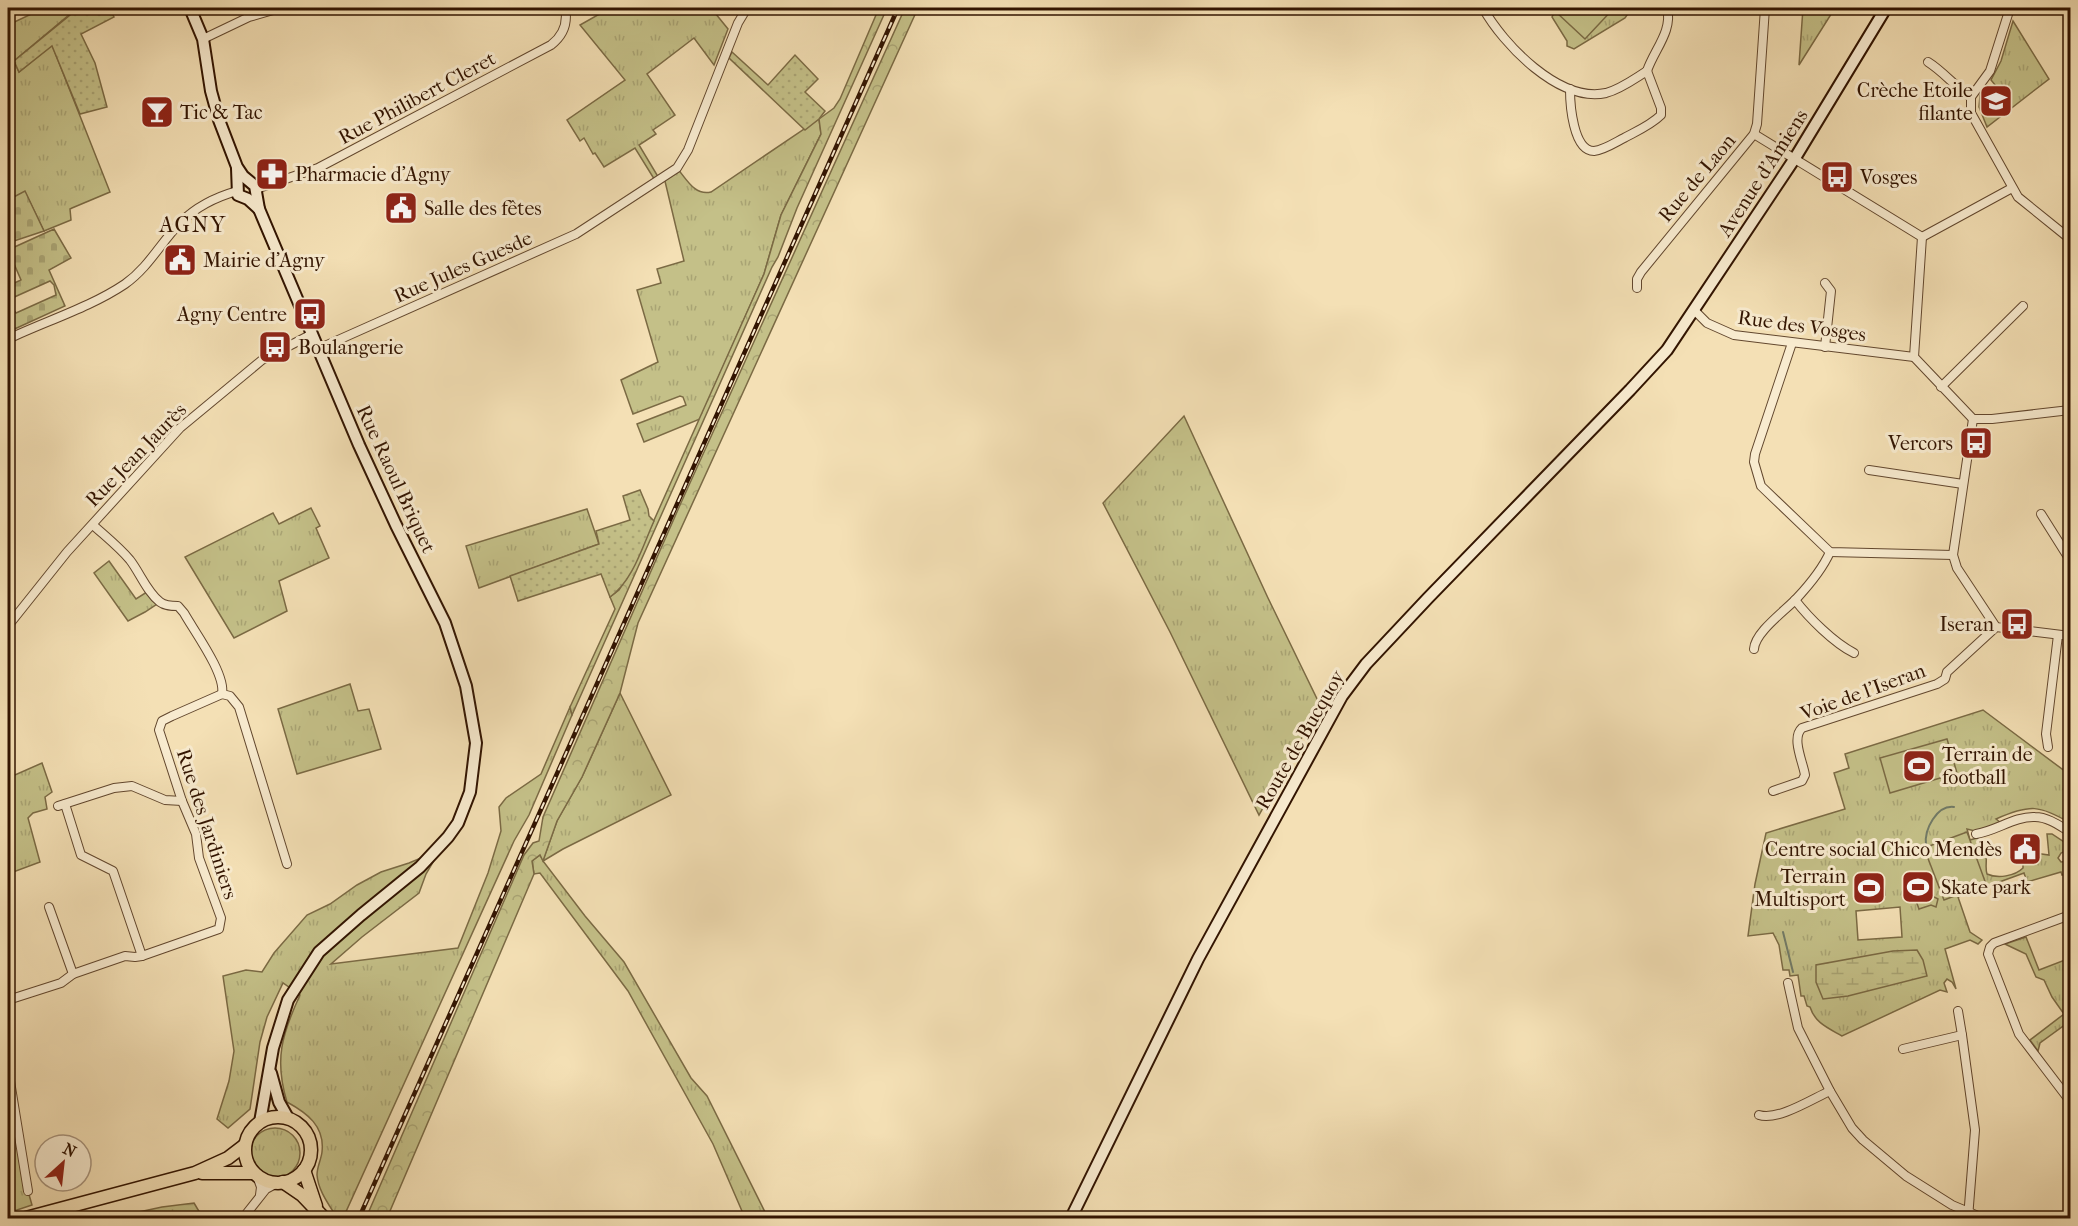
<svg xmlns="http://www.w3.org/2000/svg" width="2078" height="1226" viewBox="0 0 2078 1226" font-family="'IM FELL French Canon',serif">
  <defs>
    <pattern id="grass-tufts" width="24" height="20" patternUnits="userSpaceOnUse" patternTransform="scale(1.5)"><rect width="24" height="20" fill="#c4c088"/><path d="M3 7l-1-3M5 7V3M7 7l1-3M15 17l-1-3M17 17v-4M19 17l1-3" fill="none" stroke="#a9a474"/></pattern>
    <pattern id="forest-crowns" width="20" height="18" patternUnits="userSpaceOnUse" patternTransform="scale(1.5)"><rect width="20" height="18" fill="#c4c088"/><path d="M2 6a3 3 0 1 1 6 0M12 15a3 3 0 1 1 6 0" fill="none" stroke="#a9a474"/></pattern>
    <pattern id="wetland-marsh" width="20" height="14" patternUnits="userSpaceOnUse" patternTransform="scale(1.5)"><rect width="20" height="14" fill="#c4c088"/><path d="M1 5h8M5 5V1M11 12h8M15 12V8" fill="none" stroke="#a9a474"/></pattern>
    <pattern id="cemetery-stones" width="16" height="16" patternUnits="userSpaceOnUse" patternTransform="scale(1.5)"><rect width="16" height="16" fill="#c4c088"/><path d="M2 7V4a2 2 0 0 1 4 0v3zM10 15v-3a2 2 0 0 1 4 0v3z" fill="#a9a474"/></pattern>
    <pattern id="garden-dots" width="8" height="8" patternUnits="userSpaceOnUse" patternTransform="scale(1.5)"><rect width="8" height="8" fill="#c4c088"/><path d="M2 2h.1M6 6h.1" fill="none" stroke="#a9a474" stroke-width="1.8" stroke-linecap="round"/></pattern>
  </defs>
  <rect width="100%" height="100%" fill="#f4e0b5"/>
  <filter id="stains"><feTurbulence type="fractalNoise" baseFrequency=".00333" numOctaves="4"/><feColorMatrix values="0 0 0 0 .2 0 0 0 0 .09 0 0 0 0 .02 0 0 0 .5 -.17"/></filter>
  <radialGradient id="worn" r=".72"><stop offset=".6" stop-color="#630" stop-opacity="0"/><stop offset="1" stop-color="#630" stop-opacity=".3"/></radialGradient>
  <g fill="url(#grass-tufts)" stroke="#7b6a44" stroke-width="1.5" fill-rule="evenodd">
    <polygon points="44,8 66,8 70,14 14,61 19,72 52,45 110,192 72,208 70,209 71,220 44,231 25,192 8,200 8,25"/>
    <polygon points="610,8 711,8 728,29 714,65 694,38 647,74 675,115 653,130 656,134 639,145 660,180 656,182 635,148 604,167 595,153 593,154 584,138 580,141 567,120 625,80 580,25"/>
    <polygon points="1557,8 1632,8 1625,18 1574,49 1567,46 1567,41 1552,17"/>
    <polygon points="1803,8 1835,8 1799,65"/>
    <polygon points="2013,21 2049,79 1987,127 1979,107 1980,96 1994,114 2009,102 1991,80 2001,61"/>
    <path d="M 819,119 L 821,134 L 781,215 L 764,274 L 700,419 L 644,442 L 637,424 L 686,405 L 683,397 L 680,396 L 633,414 L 621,380 L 658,362 L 637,290 L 661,283 L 657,269 L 684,261 L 664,177 L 677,168 C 687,180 695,196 711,192 Z"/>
    <polygon points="1184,416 1268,598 1320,705 1259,815 1170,632 1103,503"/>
    <polygon points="311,508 320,526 316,528 329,558 279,581 287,611 234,638 185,557 273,513 279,524"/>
    <polygon points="587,509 599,544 479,588 466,546"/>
    <polygon points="109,561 136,599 150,590 160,602 145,612 128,621 94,573"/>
    <polygon points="350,684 358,711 369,709 381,749 297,774 278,709"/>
    <polygon points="620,693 671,795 563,849 543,861 585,916 624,962 691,1078 707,1096 768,1218 745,1218 713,1144 628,991 540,873 534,874 532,861 540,855 543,860 557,821 582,777"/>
    <path d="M 570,707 L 572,715 L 529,815 L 514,841 L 344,1216 L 334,1213 C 327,1202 318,1189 317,1175 C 317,1167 321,1160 322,1152 C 325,1126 307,1113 287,1102 C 274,1060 282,1034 300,995 L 283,983 L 267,1017 L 260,1042 L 250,1109 L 228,1128 L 217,1119 L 229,1081 L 234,1051 L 223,976 L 246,970 L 262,972 L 274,953 L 307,915 L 330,904 L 357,885 L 381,872 L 409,863 L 440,850 L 426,874 L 419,893 L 362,937 L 331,964 L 458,948 L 488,873 L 501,831 L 499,807 L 506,798 L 541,774 Z"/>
    <path d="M 1983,710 L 2070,775 L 2070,823 C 2040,805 2030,804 1996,819 L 2001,823 L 1975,831 L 1967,829 L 1970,840 L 1977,838 L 1981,845 L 1991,845 L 1991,849 L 1986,855 C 1987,862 1985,868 1987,874 C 1998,879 2015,876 2023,868 L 2023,855 L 2033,855 L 2035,853 L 2049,855 L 2047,834 L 2052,834 L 2070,846 L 2070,849 L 2061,853 L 2058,858 L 2061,862 L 2070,861 L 2070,873 L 2062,875 L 2061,872 L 2027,882 L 2024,873 L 1958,897 L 1970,932 L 1982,940 L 1978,944 L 1970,940 L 1945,949 L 1956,989 L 1952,982 L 1947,979 L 1944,983 L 1947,992 L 1940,990 L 1842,1036 C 1828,1028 1815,1023 1810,1007 L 1807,1006 L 1804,996 L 1801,996 L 1798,975 L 1790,976 L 1789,970 L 1783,970 L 1779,945 L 1773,933 L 1748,936 L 1755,884 L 1766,833 L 1845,809 L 1834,773 L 1849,768 L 1845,754 ZM 1900,907 L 1902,937 L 1858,940 L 1856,911 Z"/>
    <polygon points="42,763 52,792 45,797 47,809 33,813 28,818 40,862 8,874 8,778"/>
    <polygon points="2026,937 2039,970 2070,958 2070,1021 2040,1043 2038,1051 2030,1040 2064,1014 2052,997 2044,980 2036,977 2026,954 2005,944"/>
    <polygon points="8,1069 28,1191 32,1205 8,1213"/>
    <circle cx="275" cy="1153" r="25"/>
  </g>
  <g fill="url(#forest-crowns)" stroke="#7b6a44" stroke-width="1.5">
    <polygon points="879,8 887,8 797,208 778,257 772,267 572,715 570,707 615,609 610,597 619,590 634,565 764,274 781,215 821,134 819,119 834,108 840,99"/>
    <polygon points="905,8 918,8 638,623 620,693 582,777 557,821 543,861 540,855 532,861 534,874 387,1218 366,1218 524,855 533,843 539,841 543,817 680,505"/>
  </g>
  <g fill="url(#wetland-marsh)" stroke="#7b6a44" stroke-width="1.5">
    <polygon points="1917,950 1923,960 1927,976 1848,996 1823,999 1816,982 1816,965 1893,951"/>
    <polygon points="194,1203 200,1213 191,1218 111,1218 162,1207"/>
  </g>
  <g fill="url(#cemetery-stones)" stroke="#7b6a44" stroke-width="1.5">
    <polygon points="25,191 44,231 8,243 8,200"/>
    <polygon points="54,229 71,258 49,270 65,306 8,332 8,305 10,311 14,310 16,313 56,295 54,285 50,281 10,299 11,303 8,304 8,286 21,280 8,250"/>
  </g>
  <g fill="url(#garden-dots)" stroke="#7b6a44" stroke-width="1.5">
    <polygon points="66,8 109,8 114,17 81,34 95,63 107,107 80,114 52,46 19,72 14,61 70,15"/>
    <polygon points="732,52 768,85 795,55 818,79 805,92 825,111 819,119 805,130 729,58"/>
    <path d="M 640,490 L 648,509 L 649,516 L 654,521 C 643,545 633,581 610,597 L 601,574 L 518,601 L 510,576 L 599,544 L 596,531 L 630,520 L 623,496 Z"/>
  </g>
  <g fill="#c4c088" stroke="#7b6a44" stroke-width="1.5">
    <polygon points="1560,8 1614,8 1585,39 1556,12"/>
    <polygon points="1947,739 1957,773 1890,793 1880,758"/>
    <polygon points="1967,832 1986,884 1944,900 1924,848"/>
    <polygon points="1915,876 1934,897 1938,899 1936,907 1931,905 1919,909 1908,879"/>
    <polygon points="1884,880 1885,895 1855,897 1854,882"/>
  </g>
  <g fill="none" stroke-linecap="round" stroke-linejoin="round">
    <g stroke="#727a66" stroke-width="2">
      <polyline points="8,18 28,8"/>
      <path d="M 1926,845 C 1924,829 1937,805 1954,807"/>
      <polyline points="1783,932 1793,972"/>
    </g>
    <g stroke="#62472e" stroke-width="10">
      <g id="street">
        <path d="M 1483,8 C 1503,44 1559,103 1606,93 C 1621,89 1634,79 1647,71"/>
        <polyline points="2010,8 1990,71 1971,97 1971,113 2018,197 2070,239"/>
        <polyline points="203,39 249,17 280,8"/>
        <path d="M 1928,62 C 1944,72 1955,87 1971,97"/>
        <path d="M 1647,71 C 1654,50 1673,31 1667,8"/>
        <path d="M 1570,89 C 1570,104 1573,151 1594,151 C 1604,150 1616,142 1624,138 C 1637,131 1651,125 1661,115 L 1661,108 L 1647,71"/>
        <polyline points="1754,134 1922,237"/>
        <path d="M 256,189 L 318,168 L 551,45 C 564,35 568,23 565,8"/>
        <polyline points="1922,237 1914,357 1973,419"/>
        <polyline points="1922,237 2012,188"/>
        <polyline points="1637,288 1637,279 1641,272 1754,134 1757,124 1765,8"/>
        <polyline points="1694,310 1707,323 1734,335 1914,357"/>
        <path d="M 8,339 C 46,321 91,307 125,284 C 149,267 161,242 181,222 C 197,206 216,197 237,191"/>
        <polyline points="1792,343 1755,454 1754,462 1761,486 1830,552 1953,555"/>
        <polyline points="1825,347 1831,291 1825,283"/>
        <polyline points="318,349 576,234 677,168 688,150 738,23 747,8"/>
        <polyline points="1941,387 2023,306"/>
        <polyline points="1973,419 1953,555 1957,568 1996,627 2070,636"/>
        <polyline points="1973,419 1992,419 2070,410"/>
        <polyline points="1869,470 1963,484"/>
        <polyline points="2041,514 2070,560"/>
        <path d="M 93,525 C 105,536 119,547 130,560 C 140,573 147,592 160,602 C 165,606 172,606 178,606 L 184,613 C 194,631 226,674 222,694"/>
        <path d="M 1795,600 C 1809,618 1834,643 1854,653"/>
        <polyline points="8,626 67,552 180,428 262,360 312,334"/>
        <path d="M 1754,649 C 1755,632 1785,611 1797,598 C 1810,584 1822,570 1830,552"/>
        <polyline points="222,694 230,696 239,707 287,864"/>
        <polyline points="2048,747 2046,734 2058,635"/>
        <path d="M 1773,791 L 1802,781 L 1805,775 C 1803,762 1791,738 1802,728 L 1937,684 L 1945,679 L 1947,672 L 1996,627"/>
        <polyline points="65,804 81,855 113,871 142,956"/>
        <polyline points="58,806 114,788 132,786 165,800 182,801"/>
        <path d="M 1976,834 C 1996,831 2015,816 2035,817 C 2048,817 2060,826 2070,832"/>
        <polyline points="49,907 73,974"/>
        <polyline points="2070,915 1994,943 1990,947 1988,954 2019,1034 2070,1101"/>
        <polyline points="1788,983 1798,1028 1830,1091 1852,1128 1863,1140 1906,1176 1952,1205 1983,1218"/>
        <polyline points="8,1000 61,983 73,974 125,956 135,957 142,956 219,929 221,918 199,858 196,834 182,801 159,730 162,721 172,716 222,694"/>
        <polyline points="1962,1035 1975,1130 1968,1218"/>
        <polyline points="1903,1049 1962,1035 1958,1011"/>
        <polyline points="8,1069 28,1191"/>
        <path d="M 1759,1115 C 1778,1121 1812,1099 1830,1091"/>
        <polyline points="257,1176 261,1187 260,1195"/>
        <polyline points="243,1218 266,1189 277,1183"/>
        <polyline points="2056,1218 2058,1216"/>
      </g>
    </g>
    <g stroke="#321401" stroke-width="14">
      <g id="secondary">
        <polyline points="190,8 203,39 211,91 219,120 237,167 243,176 255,186 259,209 359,445 396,525 445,623 466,686 476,743 470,792 458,823 448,837 420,867 361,915 319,952 288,1000 273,1048 260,1122"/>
        <polyline points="237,168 238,195 248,199 259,209"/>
        <polyline points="271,1073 279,1102 288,1118"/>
        <polyline points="1071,1218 1198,959 1342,696 1366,664 1428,598 1630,390 1667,350 1795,158 1886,8"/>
      </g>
    </g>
    <g stroke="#321401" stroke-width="15">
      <g id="primary">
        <circle cx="278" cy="1150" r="33"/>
        <polyline points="304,1170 316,1206"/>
        <polyline points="202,1173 254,1173"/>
        <polyline points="283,1182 302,1195 324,1218"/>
        <polyline points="26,1218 195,1173 228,1158 245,1145"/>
      </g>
    </g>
    <use href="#street" stroke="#f8ebcf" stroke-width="8"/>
    <use href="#secondary" stroke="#f8ebcf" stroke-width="10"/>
    <use href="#primary" stroke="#f4e0b5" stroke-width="12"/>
    <g stroke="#321401" stroke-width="4.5">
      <polyline id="rail" points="359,1218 898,8"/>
    </g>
    <use href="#rail" stroke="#f8ebcf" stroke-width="2" stroke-dasharray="7" stroke-linecap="butt"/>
  </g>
  <defs>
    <g id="school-square" transform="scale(1.725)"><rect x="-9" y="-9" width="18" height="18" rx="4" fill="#8f2418" stroke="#f8ebcf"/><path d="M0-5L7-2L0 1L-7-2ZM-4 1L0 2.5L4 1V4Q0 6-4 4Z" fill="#fff"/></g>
    <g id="bar-square" transform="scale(1.725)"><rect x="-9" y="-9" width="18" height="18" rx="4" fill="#8f2418" stroke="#f8ebcf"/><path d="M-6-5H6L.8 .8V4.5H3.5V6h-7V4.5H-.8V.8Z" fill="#fff"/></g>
    <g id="pharmacy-square" transform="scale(1.725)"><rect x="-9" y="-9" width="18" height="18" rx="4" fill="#8f2418" stroke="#f8ebcf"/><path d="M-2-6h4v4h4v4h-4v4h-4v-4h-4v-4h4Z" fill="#fff"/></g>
    <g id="bus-square" transform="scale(1.725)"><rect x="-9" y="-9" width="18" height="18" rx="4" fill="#8f2418" stroke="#f8ebcf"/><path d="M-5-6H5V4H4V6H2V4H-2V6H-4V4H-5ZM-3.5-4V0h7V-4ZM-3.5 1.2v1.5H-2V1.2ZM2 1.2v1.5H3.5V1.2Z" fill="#fff"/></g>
    <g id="civic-square" transform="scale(1.725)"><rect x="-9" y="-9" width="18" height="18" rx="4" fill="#8f2418" stroke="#f8ebcf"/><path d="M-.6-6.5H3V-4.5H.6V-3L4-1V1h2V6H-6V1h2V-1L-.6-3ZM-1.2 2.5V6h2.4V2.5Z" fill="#fff"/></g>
    <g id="stadium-square" transform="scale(1.725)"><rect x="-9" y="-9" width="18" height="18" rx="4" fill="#8f2418" stroke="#f8ebcf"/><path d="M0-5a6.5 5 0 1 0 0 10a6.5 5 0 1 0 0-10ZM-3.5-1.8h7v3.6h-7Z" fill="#fff"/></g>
  </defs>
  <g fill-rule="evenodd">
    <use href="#school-square" x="1996" y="101"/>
    <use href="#bar-square" x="157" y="112"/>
    <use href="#pharmacy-square" x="272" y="174"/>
    <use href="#bus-square" x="1837" y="177"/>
    <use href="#civic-square" x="401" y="208"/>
    <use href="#civic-square" x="180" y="260"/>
    <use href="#bus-square" x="310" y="314"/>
    <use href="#bus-square" x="275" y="347"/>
    <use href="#bus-square" x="1976" y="443"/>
    <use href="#bus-square" x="2017" y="624"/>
    <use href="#stadium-square" x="1919" y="766"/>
    <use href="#civic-square" x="2025" y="849"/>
    <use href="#stadium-square" x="1918" y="887"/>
    <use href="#stadium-square" x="1869" y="888"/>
  </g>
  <g text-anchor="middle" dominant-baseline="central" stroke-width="6" stroke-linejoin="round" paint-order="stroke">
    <g font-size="20" fill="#321401" stroke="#f8ebcf" text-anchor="start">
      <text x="1973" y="90" text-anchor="end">Crèche Etoile<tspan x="1973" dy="23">filante</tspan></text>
      <text x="180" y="112">Tic &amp; Tac</text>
      <text x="295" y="174">Pharmacie d'Agny</text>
      <text x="1860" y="177">Vosges</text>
      <text x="424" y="208">Salle des fêtes</text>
      <text x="203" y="260">Mairie d'Agny</text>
      <text x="287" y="314" text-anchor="end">Agny Centre</text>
      <text x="298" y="347">Boulangerie</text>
      <text x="1953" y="443" text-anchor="end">Vercors</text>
      <text x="1994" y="624" text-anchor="end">Iseran</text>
      <text x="1942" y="754">Terrain de<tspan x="1942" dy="23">football</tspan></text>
      <text x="2002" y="849" text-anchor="end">Centre social Chico Mendès</text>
      <text x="1846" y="876" text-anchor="end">Terrain<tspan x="1846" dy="23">Multisport</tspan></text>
      <text x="1941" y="887">Skate park</text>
    </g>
    <g font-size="20" fill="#321401" stroke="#f8ebcf">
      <text transform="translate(417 98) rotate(-28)">Rue Philibert Cleret</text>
      <text transform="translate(1763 173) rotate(-57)">Avenue d'Amiens</text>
      <text transform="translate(1697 178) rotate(-50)">Rue de Laon</text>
      <text transform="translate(463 267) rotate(-24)">Rue Jules Guesde</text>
      <text transform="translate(1802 326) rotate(8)">Rue des Vosges</text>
      <text transform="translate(136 455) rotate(-46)">Rue Jean Jaurès</text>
      <text transform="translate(396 479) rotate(65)">Rue Raoul Briquet</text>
      <text transform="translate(1863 692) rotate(-20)">Voie de l'Iseran</text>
      <text transform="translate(1300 740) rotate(-60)">Route de Bucquoy</text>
      <text transform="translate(207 824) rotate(72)">Rue des Jardiniers</text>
    </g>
    <g font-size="22" letter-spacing="1.5" fill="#321401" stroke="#f8ebcf">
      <text x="193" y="225">AGNY</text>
    </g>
  </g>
  <rect width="2078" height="1226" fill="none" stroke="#f4e0b5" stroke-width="30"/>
  <rect x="9" y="9" width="2060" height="1208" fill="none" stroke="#321401" stroke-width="3"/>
  <rect x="15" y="15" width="2048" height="1196" fill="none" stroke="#321401" stroke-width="1.5"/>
  <g transform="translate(63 1163) rotate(27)"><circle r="28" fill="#f8ebcf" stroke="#a9957d" stroke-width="1.5"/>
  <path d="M0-4.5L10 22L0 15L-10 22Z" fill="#8f2418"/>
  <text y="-9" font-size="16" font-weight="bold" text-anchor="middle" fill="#321401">N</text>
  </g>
  <rect width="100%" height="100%" filter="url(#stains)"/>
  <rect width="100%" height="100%" fill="url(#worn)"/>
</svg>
